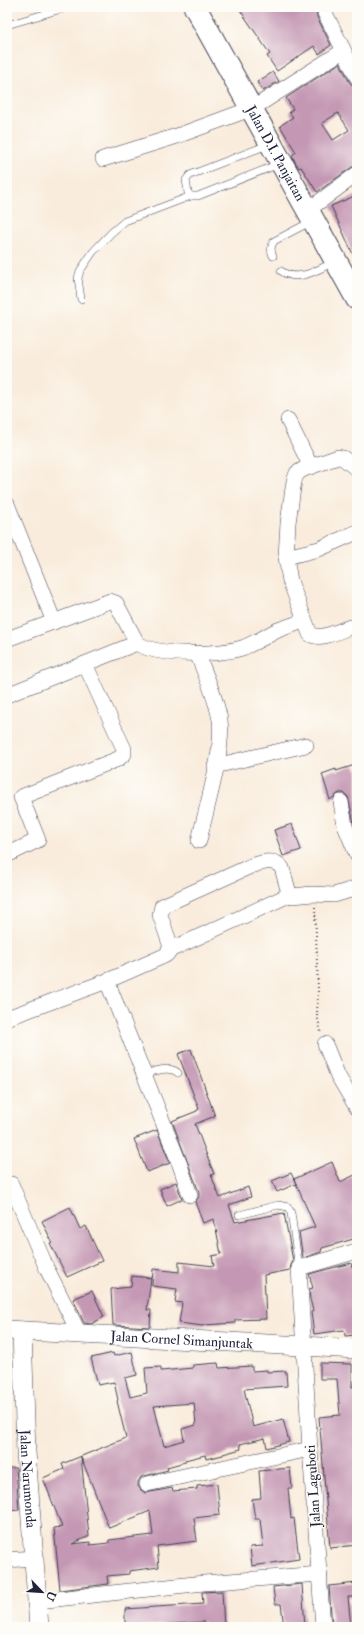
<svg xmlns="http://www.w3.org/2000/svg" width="364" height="1634" viewBox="0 0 364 1634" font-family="'IM FELL Double Pica',serif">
  <rect width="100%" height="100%" fill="#fdfcf7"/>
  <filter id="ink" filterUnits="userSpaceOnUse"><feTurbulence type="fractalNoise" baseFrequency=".025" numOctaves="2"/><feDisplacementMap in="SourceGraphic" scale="8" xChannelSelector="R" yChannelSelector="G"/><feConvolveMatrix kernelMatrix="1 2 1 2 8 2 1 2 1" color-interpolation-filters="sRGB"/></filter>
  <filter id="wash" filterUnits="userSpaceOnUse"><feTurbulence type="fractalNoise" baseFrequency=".012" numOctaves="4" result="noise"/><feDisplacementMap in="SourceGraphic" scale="16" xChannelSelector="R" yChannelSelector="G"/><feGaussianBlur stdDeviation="0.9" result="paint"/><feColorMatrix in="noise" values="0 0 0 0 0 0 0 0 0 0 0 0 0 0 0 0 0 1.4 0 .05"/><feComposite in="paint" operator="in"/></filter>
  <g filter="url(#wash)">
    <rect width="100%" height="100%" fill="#f9ecdc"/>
    <g id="blocks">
      <g fill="#c498b4" fill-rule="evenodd">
        <polygon points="238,7 316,7 317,17 331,45 319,54 314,46 277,71 267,56 270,54"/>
        <path d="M 340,63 L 349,81 L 352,85 L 357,86 L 357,165 L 352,167 L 317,192 L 301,167 L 299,168 L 295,162 L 292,155 L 296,152 L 280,126 L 293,117 L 289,112 L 293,109 L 286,98 ZM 338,113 L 349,130 L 333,140 L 322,123 Z"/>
        <polygon points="273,72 279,81 263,91 257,82"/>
        <polygon points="357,195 357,263 331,206"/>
        <polygon points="355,765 357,771 357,827 355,827 348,797 344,793 339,793 330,800 322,774 336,769 336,771"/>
        <polygon points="292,824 301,850 283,856 274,830"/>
        <polygon points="191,1049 215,1116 195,1124 214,1174 211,1175 220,1198 248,1187 251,1197 229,1205 235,1222 284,1213 293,1261 291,1265 290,1270 264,1275 266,1319 235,1320 235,1323 204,1325 203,1326 179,1323 182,1303 175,1302 177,1289 152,1286 153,1269 179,1272 179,1262 214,1266 212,1256 221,1254 214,1219 203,1223 195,1202 199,1197 199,1192 172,1121 197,1111 197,1110 199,1109 178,1054"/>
        <polygon points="157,1130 170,1163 147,1172 134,1139"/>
        <polygon points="332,1162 340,1182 357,1174 357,1200 353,1202 357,1215 357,1238 322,1248 321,1252 303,1258 299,1232 315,1227 294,1179"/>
        <polygon points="291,1173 296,1184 277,1192 272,1181"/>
        <polygon points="176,1182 182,1199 167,1206 160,1189"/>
        <polygon points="70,1207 80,1229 86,1226 102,1261 67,1277 50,1243 52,1242 42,1221"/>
        <polygon points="351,1263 352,1267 357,1266 357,1335 345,1336 344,1330 314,1334 311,1312 313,1311 310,1299 309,1289 313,1288 309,1274"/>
        <polygon points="132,1276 151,1278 147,1310 151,1310 150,1327 113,1325 111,1289 131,1287"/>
        <polygon points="92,1291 104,1317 91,1324 84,1323 73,1299"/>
        <path d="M 132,1352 L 137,1375 L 125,1378 L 130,1397 L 147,1393 L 145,1368 L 161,1367 L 161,1371 L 193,1368 L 193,1365 L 218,1363 L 219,1368 L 252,1366 L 252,1371 L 267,1370 L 267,1372 L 286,1371 L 287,1386 L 244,1389 L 253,1427 L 283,1419 L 289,1442 L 267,1448 L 265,1438 L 240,1444 L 241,1449 L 223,1454 L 223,1455 L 206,1459 L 205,1455 L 185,1460 L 185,1462 L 167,1467 L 168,1470 L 141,1477 L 138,1482 L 138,1486 L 141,1490 L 145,1493 L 172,1488 L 173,1491 L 197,1489 L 197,1486 L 217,1484 L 220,1515 L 194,1518 L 197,1541 L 157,1546 L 159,1567 L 129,1571 L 129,1574 L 107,1576 L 108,1584 L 60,1590 L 54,1528 L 62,1527 L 43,1478 L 64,1469 L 62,1464 L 126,1438 L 117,1401 L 118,1400 L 114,1382 L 98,1385 L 91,1358 L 113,1353 L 114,1356 ZM 194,1403 L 196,1425 L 182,1429 L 184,1440 L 164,1446 L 154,1406 ZM 81,1457 L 109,1528 L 150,1511 L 153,1535 L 109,1540 L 109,1543 L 90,1545 L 90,1542 L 72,1544 L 89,1536 Z"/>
        <polygon points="320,1363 352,1364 352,1387 357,1386 357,1545 330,1548 319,1417 340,1415 337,1379 320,1379"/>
        <polygon points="7,1468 16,1468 19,1510 7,1511"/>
        <polygon points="290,1468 292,1488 288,1488 291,1519 294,1518 299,1559 252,1566 250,1547 263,1546 260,1519 255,1519 252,1499 261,1498 259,1471"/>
        <polygon points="357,1583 357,1597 348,1597 351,1627 332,1627 329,1586"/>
        <polygon points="302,1584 305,1627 284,1627 281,1604 275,1604 273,1587"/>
        <polygon points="222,1591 224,1627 204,1627 204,1622 125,1627 125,1609 203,1604 202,1592"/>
      </g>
    </g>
  </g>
  <g filter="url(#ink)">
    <use href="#blocks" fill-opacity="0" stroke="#424053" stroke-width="1"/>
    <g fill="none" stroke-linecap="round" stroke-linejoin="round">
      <g stroke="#424053" stroke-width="8">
        <g id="service">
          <polyline points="7,25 68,7"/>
          <polyline points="270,144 190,175 186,180 188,193 191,196 198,196 279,164"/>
          <path d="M 273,256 C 270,250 271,246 274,241 L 312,221"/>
          <path d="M 281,271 C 298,283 317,270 334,262"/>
          <polyline points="81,299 78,278 80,271 93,252 111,233 125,221 191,196"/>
          <path d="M 143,1074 C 153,1072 170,1065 178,1073"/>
          <polyline points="239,1215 278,1205 288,1207 291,1213 299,1268"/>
        </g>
      </g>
      <g stroke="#424053" stroke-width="16">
        <g id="minor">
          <polyline points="325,13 357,77"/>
          <polyline points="103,159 177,136 253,108 343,51"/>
          <polyline points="308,210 357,174"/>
          <polyline points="288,420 311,467"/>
          <polyline points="7,504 54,622"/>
          <polyline points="286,557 319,549 357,532"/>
          <path d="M 350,627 C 339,631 320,641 310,634 L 290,581 L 286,557 L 288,523 L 294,481 L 297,473 L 304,469 L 338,457 L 343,458 L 357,469"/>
          <path d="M 7,639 L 110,601 L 116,603 L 137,643 C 157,657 219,655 242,648 C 255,643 266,636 278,630 C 286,627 295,624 304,621"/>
          <path d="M 197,653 C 205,674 216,697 220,720 C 224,752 206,808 199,841"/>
          <polyline points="7,695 137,643"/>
          <polyline points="215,766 306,745"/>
          <polyline points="341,802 345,826 357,855"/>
          <polyline points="7,855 38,840 21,797 118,759 124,754 124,749 85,664"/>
          <polyline points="170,950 289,895"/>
          <polyline points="107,981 180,1165 190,1195"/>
          <path d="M 7,1018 L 107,981 L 164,956 L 167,954 L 171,947 L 160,915 L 162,906 L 251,866 C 260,863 275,857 282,868 L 289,893 L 293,896 L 312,894 L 334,895 L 357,888"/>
          <polyline points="325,1044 338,1076 357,1108"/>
          <polyline points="11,1184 47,1269 80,1335"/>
          <polyline points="147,1484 310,1449"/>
          <polyline points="7,1560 34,1558"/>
          <polyline points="38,1601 204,1583 320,1574"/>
          <polyline points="323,1627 310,1449 299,1268 357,1251"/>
        </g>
      </g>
      <g stroke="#424053" stroke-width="20">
        <g id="tertiary">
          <path id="s1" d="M 7,1330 L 357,1349"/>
          <path id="s2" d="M 22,1331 L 26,1452 L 39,1627"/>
        </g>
      </g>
      <g stroke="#424053" stroke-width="24">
        <g id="primary">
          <path id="s3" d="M 195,7 L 357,299"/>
        </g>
      </g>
      <polyline stroke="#424053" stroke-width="2" stroke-dasharray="1 3" stroke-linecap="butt" points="315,907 318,989 317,1015 321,1032"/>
      <use href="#service" stroke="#fff" stroke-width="7"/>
      <use href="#minor" stroke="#fff" stroke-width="15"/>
      <use href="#tertiary" stroke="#fff" stroke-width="19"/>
      <use href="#primary" stroke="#fff" stroke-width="22"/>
    </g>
  </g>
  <g text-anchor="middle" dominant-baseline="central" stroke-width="3" stroke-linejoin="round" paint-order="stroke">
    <g font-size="14" fill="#22223b" stroke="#fdfcf7">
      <text stroke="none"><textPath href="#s3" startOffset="167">Jalan D.I. Panjaitan</textPath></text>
      <text stroke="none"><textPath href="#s1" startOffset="175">Jalan Cornel Simanjuntak</textPath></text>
      <text stroke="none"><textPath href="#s2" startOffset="148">Jalan Narumonda</textPath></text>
      <text transform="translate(313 1486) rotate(-94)">Jalan Laguboti</text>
    </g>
  </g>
  <rect width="364" height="1634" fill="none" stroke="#fdfcf7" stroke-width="24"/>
  <g transform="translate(42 1592) rotate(115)" stroke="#fdfcf7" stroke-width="3" paint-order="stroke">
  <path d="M0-3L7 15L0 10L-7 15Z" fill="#22223b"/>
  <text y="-6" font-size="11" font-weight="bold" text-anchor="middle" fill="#22223b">U</text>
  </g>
</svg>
